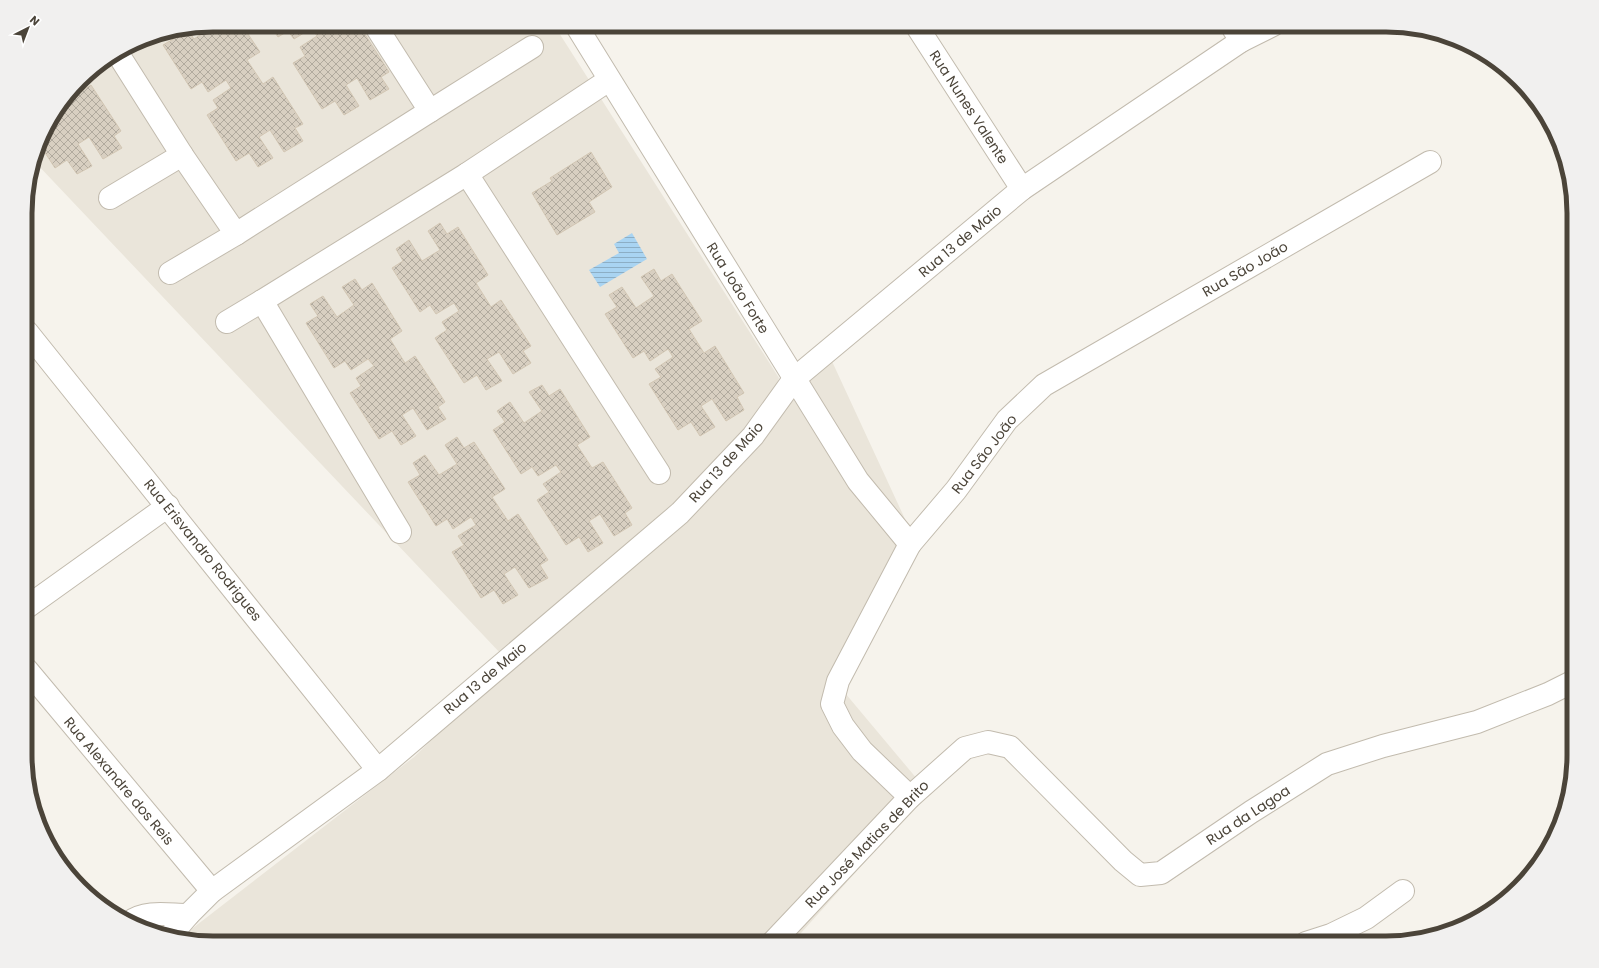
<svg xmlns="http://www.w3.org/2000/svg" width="1599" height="968" viewBox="0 0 1599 968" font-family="Poppins,sans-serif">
  <defs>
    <pattern id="water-rules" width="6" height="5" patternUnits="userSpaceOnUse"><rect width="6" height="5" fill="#a9d4f2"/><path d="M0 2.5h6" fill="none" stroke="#8caec5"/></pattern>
    <pattern id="building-cross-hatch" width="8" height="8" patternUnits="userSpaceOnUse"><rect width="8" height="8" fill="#d8cfc1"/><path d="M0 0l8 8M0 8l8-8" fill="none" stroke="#b1aa9e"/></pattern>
  </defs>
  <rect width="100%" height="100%" fill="#f6f3ec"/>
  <polygon fill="#eae5da" points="213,25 554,25 779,378 764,421 830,357 911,532 845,693 928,792 792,943 213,943 180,938 414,757 750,434 503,656 35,162 44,130 89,72 141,39"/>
  <polygon fill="url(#water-rules)" points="632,233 647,259 600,287 589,270 619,253 614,244"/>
  <g fill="url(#building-cross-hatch)" stroke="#d3c7b4">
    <polygon points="211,25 242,25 260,52 247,60 263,84 273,77 303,124 295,128 303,141 284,152 270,130 259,137 273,158 258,167 249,153 236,161 207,115 218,108 213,100 231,88 226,80 208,92 202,82 191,89 163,45 175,38 172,33 188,30 194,39 212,27"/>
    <polygon points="270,25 344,25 349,32 359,25 389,72 381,77 389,89 370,100 357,78 346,85 359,106 344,115 335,101 322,109 293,63 305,56 300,47 317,36 312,28 294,39 288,31 278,37"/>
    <polygon points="91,85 121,131 114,136 122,148 103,159 89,137 78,144 92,166 77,174 67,160 55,168 40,145 44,130 78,86 81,91"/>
    <polygon points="591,152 612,187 589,202 595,212 557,235 532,193 552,181 550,178"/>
    <polygon points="440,223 447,234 458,227 488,275 476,283 491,307 501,300 531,346 523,351 531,363 513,374 499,352 487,359 502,381 486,390 477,375 464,383 435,338 447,330 442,322 459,311 454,303 436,314 430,305 420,312 392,268 403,261 396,249 409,240 422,261 440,250 428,231"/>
    <polygon points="654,269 661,281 672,274 702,321 689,329 704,353 715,346 744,393 737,397 744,410 726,421 712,399 701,406 715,427 700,436 691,422 678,430 649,384 661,377 655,369 673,357 668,349 650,361 644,351 633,358 605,314 617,307 609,295 622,287 636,308 654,296 641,277"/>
    <polygon points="355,279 362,290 372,283 402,331 390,339 405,363 415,356 445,402 438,407 446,419 427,430 413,408 402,415 416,436 401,445 392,431 379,439 350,393 361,386 356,378 374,366 368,359 351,370 345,361 334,368 306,323 318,316 310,304 323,296 337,317 354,305 342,287"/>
    <polygon points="542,385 549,396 560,389 590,437 577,445 592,468 603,462 632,508 625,513 632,525 614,536 600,514 589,521 603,543 588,552 579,537 566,545 537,500 549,492 543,484 561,472 556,465 538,476 532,467 521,474 493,430 505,422 497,411 510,402 524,423 542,411 529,392"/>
    <polygon points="457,437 464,448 474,442 505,489 492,497 508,521 518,514 548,560 540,565 548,578 529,588 515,567 504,574 518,595 503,604 494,590 481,598 452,552 464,545 458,536 476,525 471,517 453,529 447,519 436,526 408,482 420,475 413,463 425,455 439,475 457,464 445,445"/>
  </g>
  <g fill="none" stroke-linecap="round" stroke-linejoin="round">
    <g stroke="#c2bbae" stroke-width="24">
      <g id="street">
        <polyline points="576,25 858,481 910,544"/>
        <polyline points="916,25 1022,189"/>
        <polyline points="1231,25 1241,41"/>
        <polyline points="118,54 182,155 236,234 430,111 375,25"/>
        <polyline points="430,111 532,47"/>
        <polyline points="467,174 659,473"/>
        <polyline points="110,198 182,155"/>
        <polyline points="170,273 236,234"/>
        <polyline points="227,322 262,301"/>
        <polyline points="27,332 378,770"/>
        <polyline points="400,532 262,301 467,174 609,80"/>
        <polyline points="27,607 168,506"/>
        <polyline points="27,670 212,891"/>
        <polyline points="910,797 862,751 843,726 832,704 838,681 910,544 956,490 1007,420 1044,385 1430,162"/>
        <path d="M 130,922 C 146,910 169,915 188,915"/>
        <polyline points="170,936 188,915 212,891 378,770 680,513 753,436 794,379 1022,189 1241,41 1273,25"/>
        <polyline points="772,943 910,797 965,748 988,742 1010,747 1123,861 1140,875 1161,873 1251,812 1327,764 1383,746 1477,722 1548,694 1574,681"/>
        <polyline points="1306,943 1331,935 1366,918 1403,891"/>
      </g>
    </g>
    <use href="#street" stroke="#fff" stroke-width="22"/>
  </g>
  <g text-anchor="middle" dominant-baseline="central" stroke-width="3" stroke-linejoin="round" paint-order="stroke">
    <g font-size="14" fill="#4b4439" stroke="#fff">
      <text transform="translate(969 107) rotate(57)">Rua Nunes Valente</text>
      <text transform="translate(960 241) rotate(-40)">Rua 13 de Maio</text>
      <text transform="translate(1245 269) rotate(-30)">Rua São João</text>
      <text transform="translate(738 288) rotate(58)">Rua João Forte</text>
      <text transform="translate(984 454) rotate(-52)">Rua São João</text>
      <text transform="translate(726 462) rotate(-48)">Rua 13 de Maio</text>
      <text transform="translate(203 550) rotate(51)">Rua Erisvandro Rodrigues</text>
      <text transform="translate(485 678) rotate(-40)">Rua 13 de Maio</text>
      <text transform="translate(119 781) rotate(50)">Rua Alexandre dos Reis</text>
      <text transform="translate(1248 815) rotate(-33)">Rua da Lagoa</text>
      <text transform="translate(867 844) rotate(-46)">Rua José Matias de Brito</text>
    </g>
  </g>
  <path d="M0 0H1599V968H0ZM213 32H1386A181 181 0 0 1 1567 213V755A181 181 0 0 1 1386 936H213A181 181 0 0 1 32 755V213A181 181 0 0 1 213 32Z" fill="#f1f0ef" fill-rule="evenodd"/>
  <path fill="none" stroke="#4b4439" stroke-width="5" d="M213 32H1386A181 181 0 0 1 1567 213V755A181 181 0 0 1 1386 936H213A181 181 0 0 1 32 755V213A181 181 0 0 1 213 32Z"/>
  <g transform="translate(28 28) rotate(42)" stroke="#ffffff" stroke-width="3" paint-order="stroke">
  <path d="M0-3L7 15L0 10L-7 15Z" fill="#4b4439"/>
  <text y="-6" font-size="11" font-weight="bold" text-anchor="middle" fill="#4b4439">N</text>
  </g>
</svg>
